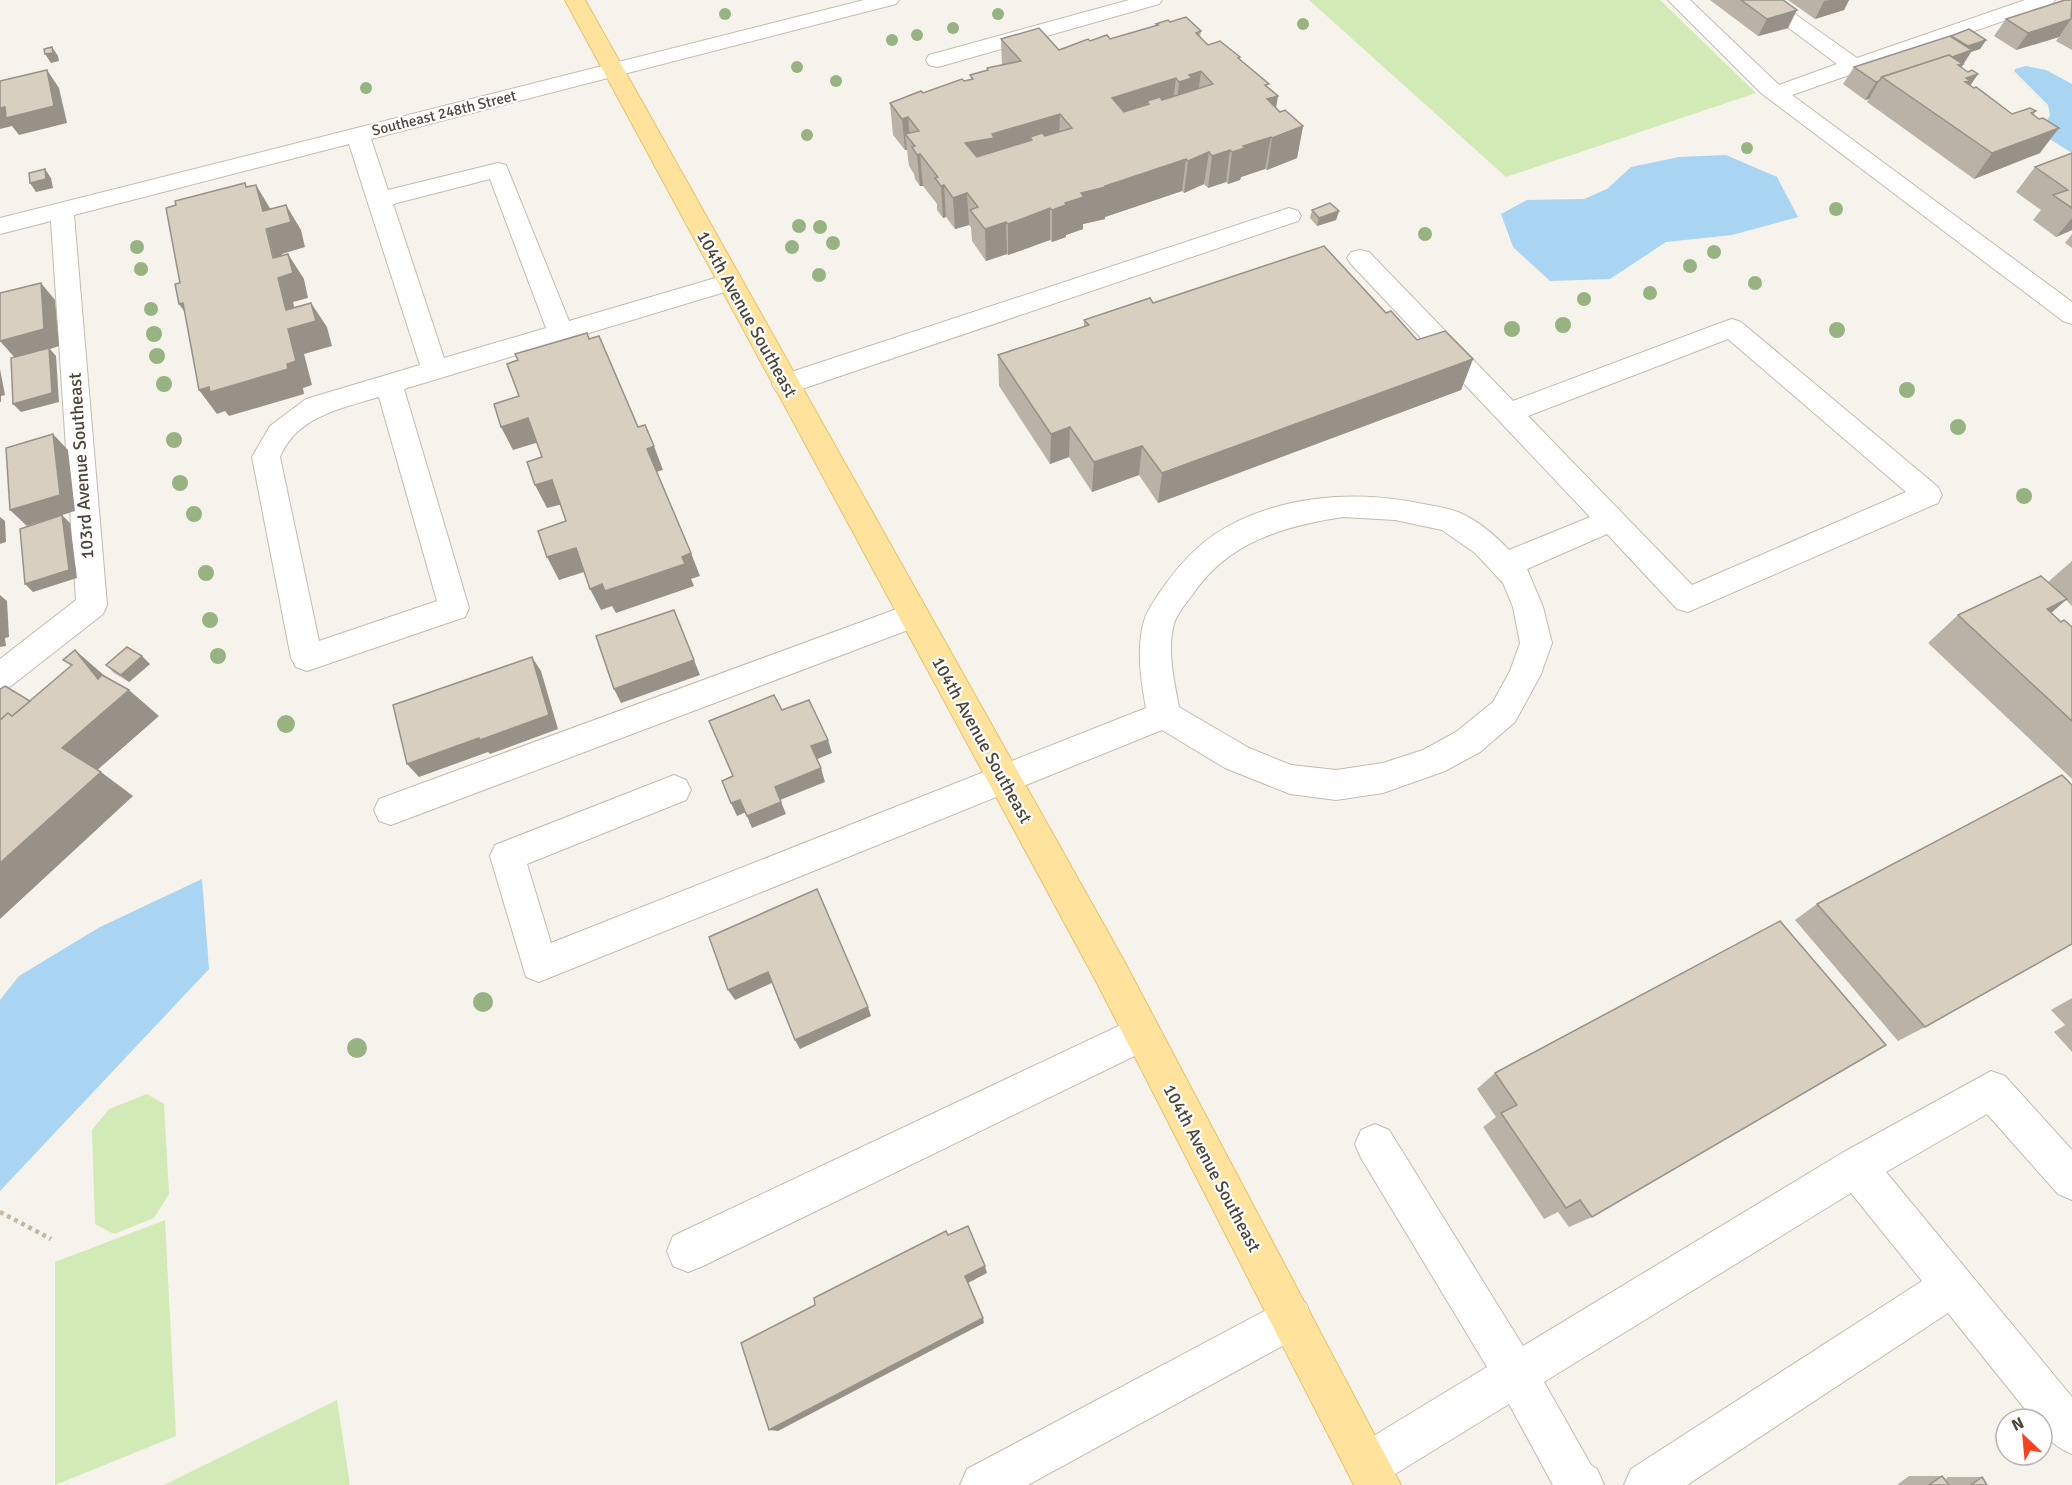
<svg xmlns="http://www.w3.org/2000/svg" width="2072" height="1485" viewBox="0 0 2072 1485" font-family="Signika,sans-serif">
  <rect width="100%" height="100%" fill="#f6f3ec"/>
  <g fill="#d2eab5">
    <polygon points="1309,0 1660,0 1756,93 1506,177"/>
    <polygon points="147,1094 164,1104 169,1194 154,1218 114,1234 95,1224 92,1130 109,1109"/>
    <polygon points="165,1220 176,1436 55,1485 55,1262"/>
    <polygon points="337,1400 350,1485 164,1485"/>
  </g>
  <g fill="#a9d4f2">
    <polygon points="2026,66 2046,70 2072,84 2072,153 2048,138 2045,124 2050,115 2048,105 2014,71 2015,69"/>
    <polygon points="1726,155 1777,177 1798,217 1732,235 1666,242 1610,279 1550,281 1513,247 1501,214 1527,200 1584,199 1607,189 1631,167 1679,157"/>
    <polygon points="202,879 209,969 0,1191 0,1000 19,976 100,927"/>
  </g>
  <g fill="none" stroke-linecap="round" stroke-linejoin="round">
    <g stroke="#c2bbae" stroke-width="2">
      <g id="minor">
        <path d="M 864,0 L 899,0 L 896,4 L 371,139 L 388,190 L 498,163 L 506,165 L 569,321 L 729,274 L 738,276 L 742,282 L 738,288 L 404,389 L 469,608 L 465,617 L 307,671 L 296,667 L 291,658 L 252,457 L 270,426 L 306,399 L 420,365 L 349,144 L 74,215 L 107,605 L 103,614 L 11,686 L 0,690 L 0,659 L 76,600 L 51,221 L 0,234 L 0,218 ZM 490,179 L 546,328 L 444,358 L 393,204 ZM 379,397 L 437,601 L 319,641 L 280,457 C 296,417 342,408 379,397 Z"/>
        <polygon points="1129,0 1162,0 1159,4 945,65 937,67 929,65 926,60 929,55"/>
        <polygon points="1668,0 1690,0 1779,85 1837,64 1751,0 1775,0 1857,58 2025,0 2055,0 2052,4 1792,95 2072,302 2072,324 2063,321 1761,93"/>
        <polygon points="1289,208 1298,211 1301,216 1298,221 796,391 786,394 776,391 772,384 776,377"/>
        <path d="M 1360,250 L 1369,252 L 1513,401 L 1723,322 L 1732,319 L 1741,322 L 1938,487 L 1942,495 L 1938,503 L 1688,612 L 1677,609 L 1607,534 L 1527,569 L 1543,607 L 1552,643 L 1541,674 L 1515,722 L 1480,752 L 1445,771 L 1383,793 L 1336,800 L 1290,794 L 1225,768 L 1162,730 L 539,982 L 526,977 L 490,856 L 495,845 L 674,775 L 686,780 L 691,790 L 686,800 L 527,864 L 551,943 L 1146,708 C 1141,681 1136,648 1144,621 C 1148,607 1159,594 1167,582 C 1181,563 1196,547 1215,534 C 1276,495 1355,489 1423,504 C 1435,506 1447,508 1458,512 C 1477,520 1496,536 1509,550 L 1590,517 L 1351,264 L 1347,258 L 1351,252 ZM 1728,339 L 1906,492 L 1692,585 L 1528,416 ZM 1343,517 L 1395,520 L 1442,530 L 1475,553 L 1503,583 L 1513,607 L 1520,643 L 1510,671 L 1493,702 L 1456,732 L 1423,750 L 1383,763 L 1336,770 L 1291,765 L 1249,748 L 1179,707 C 1174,681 1166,646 1175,621 C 1179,611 1187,602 1193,594 C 1228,542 1284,526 1343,517 Z"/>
        <polygon points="913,603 924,606 928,615 924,624 391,825 379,821 374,810 379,799"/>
        <polygon points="1142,1015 1155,1020 1161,1033 1155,1046 703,1266 688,1272 673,1266 667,1251 673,1236"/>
        <path d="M 1991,1071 L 2005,1076 L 2072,1150 L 2072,1200 L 2058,1194 L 1987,1114 L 1886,1172 L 2072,1397 L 2072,1454 C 2056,1447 2042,1438 2042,1419 L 2033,1419 L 1948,1313 L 1687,1485 L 1624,1485 L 1631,1469 L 1922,1281 L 1851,1193 L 1544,1382 L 1591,1465 L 1597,1469 L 1604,1485 L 1553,1485 L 1509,1404 L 1384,1481 C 1372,1485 1364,1485 1352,1481 L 1346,1465 L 1352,1449 L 1487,1367 L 1361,1158 L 1355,1144 L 1361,1130 L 1375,1124 L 1389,1130 L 1523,1346 L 1842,1153 Z"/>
        <polygon points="1291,1297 1306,1303 1312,1318 1306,1333 1028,1485 960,1485 967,1469"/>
      </g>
    </g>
    <g stroke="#e6c16a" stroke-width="2">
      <polygon id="major" points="565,0 585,0 1123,959 1401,1485 1354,1485 1097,983"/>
    </g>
    <polyline stroke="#c4b79f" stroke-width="4.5" stroke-dasharray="4 4" stroke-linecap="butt" points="0,1212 51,1239"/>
    <use href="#minor" fill="#fff" fill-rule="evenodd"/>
    <use href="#major" fill="#ffe39c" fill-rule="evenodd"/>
  </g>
  <g fill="#97b381">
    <circle cx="725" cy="14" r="6"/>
    <circle cx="998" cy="14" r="6"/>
    <circle cx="1303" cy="24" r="6"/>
    <circle cx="953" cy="28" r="6"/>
    <circle cx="917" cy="35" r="6"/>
    <circle cx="892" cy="40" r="6"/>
    <circle cx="797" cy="67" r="6"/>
    <circle cx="836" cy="81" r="6"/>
    <circle cx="366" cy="88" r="6"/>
    <circle cx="807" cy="135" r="6"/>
    <circle cx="1747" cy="148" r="6"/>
    <circle cx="1836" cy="209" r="7"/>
    <circle cx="799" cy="226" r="7"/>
    <circle cx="820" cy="227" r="7"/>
    <circle cx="1425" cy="234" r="7"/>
    <circle cx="833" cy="243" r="7"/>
    <circle cx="137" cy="247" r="7"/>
    <circle cx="792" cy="247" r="7"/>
    <circle cx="1714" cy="252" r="7"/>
    <circle cx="1690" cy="266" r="7"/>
    <circle cx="141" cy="269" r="7"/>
    <circle cx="819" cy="275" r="7"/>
    <circle cx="1755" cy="283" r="7"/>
    <circle cx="1650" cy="293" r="7"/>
    <circle cx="1584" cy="299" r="7"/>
    <circle cx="151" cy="309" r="7"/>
    <circle cx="1563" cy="325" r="8"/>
    <circle cx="1512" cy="329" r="8"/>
    <circle cx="1837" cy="330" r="8"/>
    <circle cx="154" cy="334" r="8"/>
    <circle cx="157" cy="356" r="8"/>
    <circle cx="164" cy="384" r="8"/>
    <circle cx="1907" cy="390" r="8"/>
    <circle cx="1958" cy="427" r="8"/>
    <circle cx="174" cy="440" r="8"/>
    <circle cx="180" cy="483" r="8"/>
    <circle cx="2024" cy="496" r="8"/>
    <circle cx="194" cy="514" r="8"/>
    <circle cx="206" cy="573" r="8"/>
    <circle cx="210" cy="620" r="8"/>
    <circle cx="218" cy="656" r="8"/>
    <circle cx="286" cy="724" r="9"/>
    <circle cx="483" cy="1002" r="10"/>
    <circle cx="357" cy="1048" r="10"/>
  </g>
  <g fill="#bab2a6">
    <polygon points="1710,0 1783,0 1788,28 1758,36"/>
    <polygon points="1788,0 1849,0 1844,10 1815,19"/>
    <polygon points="2072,0 2072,50 2056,41 2059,37 2016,50 1994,36 2006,19"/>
    <polygon points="1170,22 1201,31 1200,37 1208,45 1240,60 1278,96 1276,108 1280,112 1303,126 1297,158 1267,170 1265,169 1241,177 1240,180 1228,184 1226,182 1208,188 1204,184 1184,193 1182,191 1105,217 1105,219 1083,224 1083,229 1066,235 1066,237 1052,242 1050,240 1008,255 1007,254 986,261 972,241 971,227 969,225 955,229 946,217 943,218 937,210 937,204 923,186 920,186 915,179 914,174 909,166 907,150 905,150 893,135 890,103 971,79 970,75 987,70 987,68 1002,65 1001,39 1059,50 1110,39 1156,26 1156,24"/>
    <polygon points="1951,36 1986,40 1980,49 1971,52 1961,67 1970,86 2012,114 2036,111 2033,115 2040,153 1974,179 1867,102 1869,99 1865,100 1843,84 1854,67"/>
    <polygon points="2072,153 2072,230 2056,237 2033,220 2041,210 2016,192 2035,167"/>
    <polygon points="1312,210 1339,211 1336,220 1317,226 1310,218"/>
    <polygon points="2072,234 2072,248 2065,243"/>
    <polygon points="1153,303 1386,313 1417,340 1473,359 1461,390 1158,503 1139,475 1092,492 1069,457 1050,464 999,386 998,355 1084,327 1084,320"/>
    <polygon points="2072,561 2072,606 2066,600 2051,613 2061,622 2072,627 2072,779 1928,643 1958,615 2048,582"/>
    <polygon points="150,664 129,682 114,673 106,665"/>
    <polygon points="1817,904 1925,1027 1898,1041 1795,920"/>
    <polygon points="2072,998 2072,1052 2054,1032 2065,1025 2051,1010"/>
    <polygon points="1495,1073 1592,1217 1569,1227 1558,1212 1544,1219 1483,1127 1496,1117 1477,1089"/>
    <polygon points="1909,1476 1942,1476 1945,1480 1948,1477 1982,1477 1987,1485 1897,1485"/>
  </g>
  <g fill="#979187">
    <polygon points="1829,0 1849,0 1844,10 1815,19 1824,1"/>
    <polygon points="1797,10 1788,28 1758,36 1767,19"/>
    <polygon points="2071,19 2059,37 2016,50 2028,33"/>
    <polygon points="1986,40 1980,49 1971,52 1961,68 1899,89 1968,46"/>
    <polygon points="52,47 58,56 59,61 51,63 45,54"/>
    <polygon points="47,70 59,88 67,123 19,135 12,126 0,129 0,108 5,107"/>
    <polygon points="1201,71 1197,103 1176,114 1179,82 1189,75"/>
    <polygon points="1978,74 1961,100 1966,78"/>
    <polygon points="1176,78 1172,110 1149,104 1147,101 1145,119 1110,130 1112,98"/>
    <polygon points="1879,81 1869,99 1865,100 1876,82"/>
    <polygon points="1278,96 1272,128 1267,99"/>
    <polygon points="1060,114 1059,146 1032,140 1030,137 1030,155 967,175 965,143"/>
    <polygon points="908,117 910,140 905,134 907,150 905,150 902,119"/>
    <polygon points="1303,126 1297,158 1267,170 1272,138"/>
    <polygon points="2059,128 2040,153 1974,179 1992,153"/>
    <polygon points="1271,137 1265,169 1241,177 1240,180 1228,184 1232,152 1243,146"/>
    <polygon points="1230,150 1226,182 1208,188 1212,156"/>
    <polygon points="1209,152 1204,184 1184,193 1188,161"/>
    <polygon points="920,154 923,186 920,186 917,155"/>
    <polygon points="1186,159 1182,191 1105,217 1105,219 1083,224 1083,229 1066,235 1066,237 1052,242 1052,210 1081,193"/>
    <polygon points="45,169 51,178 53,188 36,192 30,183"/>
    <polygon points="256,185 271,210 286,205 301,230 305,247 282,254 287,275 288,254 304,279 308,298 293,302 299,326 311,303 327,327 332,346 304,354 312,385 303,388 304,394 229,416 225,411 217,414 199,390 287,364 288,329 286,310"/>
    <polygon points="944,185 946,217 943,218 941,186"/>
    <polygon points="967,193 969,225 955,229 953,198"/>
    <polygon points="1050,208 1050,240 1008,255 1008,224"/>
    <polygon points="1339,211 1336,220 1317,226 1319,218"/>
    <polygon points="2072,218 2072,230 2056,237"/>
    <polygon points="1006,222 1007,254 986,261 985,229"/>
    <polygon points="41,283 55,300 59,346 50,349 56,356 59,402 21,412 13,404 15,358 0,341"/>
    <polygon points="183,303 197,329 179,304"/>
    <polygon points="1473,359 1461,390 1158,503 1162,473"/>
    <polygon points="0,369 5,395 1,396 1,402 0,402"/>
    <polygon points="528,418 539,442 513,450 501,427"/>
    <polygon points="1070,427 1069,457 1050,464 1051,434"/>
    <polygon points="53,434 68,450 75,511 27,526 10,510"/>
    <polygon points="654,446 663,470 656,472 647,449"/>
    <polygon points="1142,446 1139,475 1092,492 1094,462"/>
    <polygon points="552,480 563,504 547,508 535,485"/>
    <polygon points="62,515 70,523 77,578 33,592 25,584"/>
    <polygon points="0,517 5,521 6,542 0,544"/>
    <polygon points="576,548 587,571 559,580 547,557"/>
    <polygon points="691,553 700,576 691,579 694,586 616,613 612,606 601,610 590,589"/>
    <polygon points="0,595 7,601 9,637 5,638 6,646 0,647"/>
    <polygon points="2067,599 2035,627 2047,609"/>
    <polygon points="674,610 700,675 621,703 614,689"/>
    <polygon points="75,650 106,677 129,690 159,716 95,772 62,748 98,679"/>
    <polygon points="142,656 150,664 129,682 121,675"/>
    <polygon points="532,657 541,671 558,729 490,754 488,752 419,777 407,764 479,738"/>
    <polygon points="828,740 832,753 815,760 811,746"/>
    <polygon points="821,768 825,782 780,800 775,787"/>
    <polygon points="101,772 133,796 0,919 0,863"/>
    <polygon points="740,800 746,812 737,816 731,803"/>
    <polygon points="781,802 786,814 752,828 747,816"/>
    <polygon points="768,972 774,982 735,1000 728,990"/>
    <polygon points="868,1007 871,1016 800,1049 795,1040"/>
    <polygon points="985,1266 987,1273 968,1283 965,1276"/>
    <polygon points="983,1318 984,1323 778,1431 769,1430"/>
  </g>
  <g fill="#d8cfc1" stroke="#979187" stroke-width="1.5" fill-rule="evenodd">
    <polygon points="1741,0 1783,0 1797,10 1767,19"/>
    <polygon points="2065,0 2072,0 2071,19 2028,33 2006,19"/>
    <path d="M 1186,17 L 1201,31 L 1196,33 L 1208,45 L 1220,41 L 1240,57 L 1238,58 L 1269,84 L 1265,85 L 1278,96 L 1267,99 L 1280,112 L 1285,110 L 1303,126 L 1272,138 L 1271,137 L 1243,146 L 1245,148 L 1232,152 L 1230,150 L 1212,156 L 1209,152 L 1188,161 L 1186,159 L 1105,186 L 1106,187 L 1081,193 L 1084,197 L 1065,203 L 1066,205 L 1052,210 L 1050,208 L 1008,224 L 1006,222 L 985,229 L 970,210 L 978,207 L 967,193 L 953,198 L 944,185 L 941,186 L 935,178 L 938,177 L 920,154 L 917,155 L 912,147 L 915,146 L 905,134 L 919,131 L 908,117 L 902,119 L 890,103 L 921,91 L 923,93 L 962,79 L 964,81 L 973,79 L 970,75 L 988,70 L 987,68 L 1021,61 L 1001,39 L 1039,28 L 1059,50 L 1088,39 L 1090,41 L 1107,35 L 1110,39 L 1158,25 L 1156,24 L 1168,20 L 1170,22 ZM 1201,71 L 1213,84 L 1162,100 L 1160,97 L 1147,101 L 1149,104 L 1124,112 L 1112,98 L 1176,78 L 1179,82 L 1192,78 L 1189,75 ZM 1060,114 L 1072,128 L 1045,136 L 1042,133 L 1030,137 L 1032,140 L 977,157 L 965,143 L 994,138 L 992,134 Z"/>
    <polygon points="1969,29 1986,40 1968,46 1951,36"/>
    <polygon points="1950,36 1972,50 1952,57 1949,55 1882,77 1879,81 1876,82 1854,67"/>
    <polygon points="52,47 53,53 45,54 44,49"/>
    <polygon points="1949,55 1963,64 1958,65 1968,72 1972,70 1978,74 1966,78 1970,81 1965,82 1974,88 1976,87 2012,114 2030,108 2036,111 2031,113 2039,119 2043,118 2059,128 1992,153 1882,77"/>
    <polygon points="47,70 54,106 6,118 5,107 0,108 0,81"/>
    <polygon points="2072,153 2072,208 2053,195 2068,190 2035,167"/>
    <polygon points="45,169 46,179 30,183 29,173"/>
    <polygon points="245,183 246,187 256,185 263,211 286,205 291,222 266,229 273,258 288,254 293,273 278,278 286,310 311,303 316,321 288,329 296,361 287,364 288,369 210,392 209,387 199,390 183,303 179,304 175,284 180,283 166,208 176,205 175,201"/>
    <polygon points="1330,203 1339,211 1319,218 1312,210"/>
    <polygon points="1324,246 1386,313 1391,311 1417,340 1445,331 1473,359 1162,473 1142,446 1094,462 1070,427 1051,434 998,355 1089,325 1084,320 1150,298 1153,303"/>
    <polygon points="41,283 44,329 0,341 0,293"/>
    <polygon points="587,333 589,339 599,336 638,427 645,425 654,446 647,449 691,553 682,557 685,564 605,591 602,584 590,589 576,548 547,557 538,531 566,521 552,480 535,485 527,462 542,457 528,418 501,427 494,404 519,396 507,364 518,360 515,354"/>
    <polygon points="49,348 52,393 13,404 11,358"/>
    <polygon points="53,434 60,495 10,510 6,448"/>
    <polygon points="62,515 69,570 25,584 20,529"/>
    <polygon points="2041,576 2067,599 2047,609 2061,622 2064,620 2072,627 2072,721 1958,615"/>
    <polygon points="674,610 694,660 614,689 596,636"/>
    <polygon points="127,647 142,656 121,675 106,665"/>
    <polygon points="75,650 98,679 102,675 129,690 62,748 101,772 0,863 0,720 8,713 12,716 72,665 63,660"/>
    <polygon points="532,657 549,715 480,740 479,738 407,764 393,705"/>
    <polygon points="5,686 30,701 12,716 8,713 0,720 0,689"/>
    <polygon points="774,695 782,710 809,700 828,740 811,746 821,768 775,787 781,802 747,816 740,800 731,803 722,781 733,776 709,721"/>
    <polygon points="2062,775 2072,785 2072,944 1925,1027 1817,904"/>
    <polygon points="817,889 868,1007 795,1040 768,972 728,990 709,937"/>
    <polygon points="1780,921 1886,1045 1592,1217 1580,1200 1566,1208 1501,1113 1517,1105 1495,1073"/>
    <polygon points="968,1226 985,1266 965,1276 983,1318 769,1430 741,1343 815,1305 814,1298 946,1231 948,1235"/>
    <polygon points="1942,1476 1949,1485 1929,1485"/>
    <polygon points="1982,1477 1987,1485 1971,1485"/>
  </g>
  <g text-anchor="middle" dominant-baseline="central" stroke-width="4.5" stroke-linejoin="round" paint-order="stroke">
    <g font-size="15" fill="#4b4439" stroke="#fff">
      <text transform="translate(444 113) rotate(-14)">Southeast 248th Street</text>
    </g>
    <g font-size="18" fill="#4b4439" stroke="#fff">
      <text transform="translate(747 314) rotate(61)">104th Avenue Southeast</text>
      <text transform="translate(81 466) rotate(-94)">103rd Avenue Southeast</text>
      <text transform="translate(982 740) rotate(61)">104th Avenue Southeast</text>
      <text transform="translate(1212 1168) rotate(62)">104th Avenue Southeast</text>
    </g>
  </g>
  <g transform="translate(2024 1437) rotate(334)"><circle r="28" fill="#ffffff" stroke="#b7b4b0" stroke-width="1.5"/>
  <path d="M0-4.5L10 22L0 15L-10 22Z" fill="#fc3f1d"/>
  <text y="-9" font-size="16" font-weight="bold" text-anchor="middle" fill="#4b4439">N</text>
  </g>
</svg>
